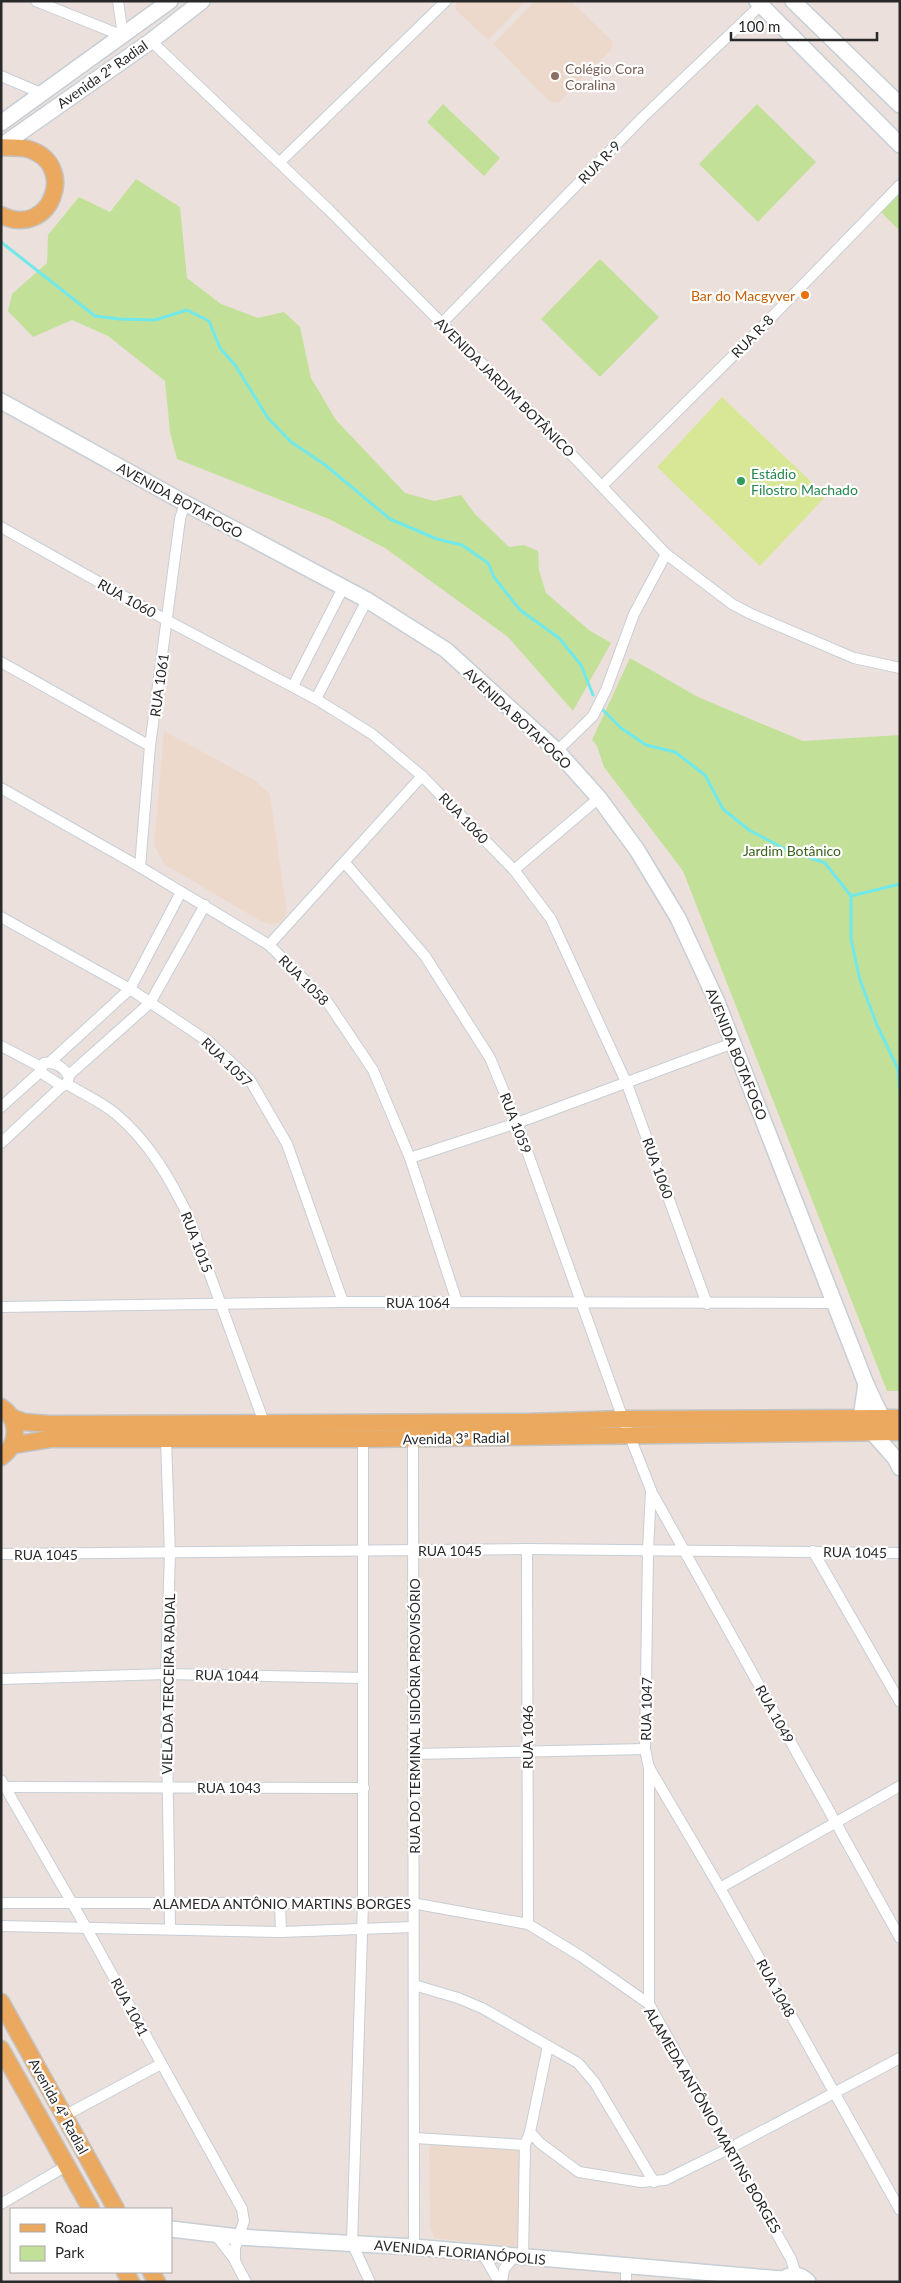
<svg xmlns="http://www.w3.org/2000/svg" width="901" height="2283" viewBox="0 0 901 2283" font-family="Lato,sans-serif">
  <rect width="100%" height="100%" fill="#ebe0db"/>
  <g fill="#ecd9cb">
    <polygon points="456,1 526,1 488,40 456,10"/>
    <polygon points="535,1 571,1 613,42 611,50 559,102 550,102 493,44"/>
    <polygon points="164,731 254,780 270,794 287,913 280,923 269,924 259,920 164,864 154,845"/>
    <polygon points="435,2141 515,2147 521,2151 520,2244 517,2247 434,2238 430,2228 429,2147"/>
  </g>
  <g fill="#c3e099">
    <polygon points="443,104 500,158 484,176 427,122"/>
    <polygon points="757,104 816,162 758,222 699,164"/>
    <polygon points="136,179 180,207 187,278 221,304 258,318 284,312 300,327 311,378 336,420 405,493 434,501 461,495 475,514 509,547 524,545 538,551 539,570 546,593 589,630 611,643 573,711 508,637 385,548 329,519 177,459 170,432 165,381 108,336 72,320 33,337 8,311 12,294 47,263 48,235 79,197 110,212"/>
    <polygon points="900,193 900,231 881,212"/>
    <polygon points="600,259 659,317 600,377 541,319"/>
    <polygon points="630,658 698,697 803,741 900,735 900,1391 887,1391 683,871 604,767 597,746 592,740"/>
  </g>
  <polygon fill="#d8e795" points="722,397 826,496 760,566 657,467"/>
  <g fill="none" stroke-linecap="round" stroke-linejoin="round">
    <g stroke="#71e8ea" stroke-width="3">
      <polyline points="1,242 95,316 119,319 155,320 187,310 209,321 220,348 235,365 268,418 291,442 324,464 390,519 437,539 462,545 488,563 494,577 520,610 559,638 581,665 593,695"/>
      <polyline points="601,708 621,728 646,745 675,752 705,775 723,809 749,830 785,849 825,863 851,896 851,939 860,980 877,1025 898,1069 900,1094"/>
      <polyline points="851,896 900,884"/>
    </g>
    <g stroke="#c6ced6" stroke-width="12">
      <g id="street">
        <polyline points="36,1 123,36"/>
        <polyline points="118,1 123,36"/>
        <polyline points="151,41 328,209 551,433 666,554 732,604 751,614 854,658 900,668"/>
        <polyline points="1,76 41,93"/>
        <polyline points="281,161 446,1"/>
        <polyline points="442,323 643,117 765,1"/>
        <polyline points="602,486 762,327 900,185"/>
        <polyline points="1,527 168,621 316,699 372,734 422,776 514,870 551,919 627,1084 707,1304"/>
        <polyline points="1,662 150,746"/>
        <polyline points="293,686 343,588"/>
        <polyline points="316,699 367,600"/>
        <polyline points="557,751 593,716 606,690 634,614 666,554"/>
        <polyline points="1,788 140,867 269,945 328,1003 373,1070 410,1158 457,1302"/>
        <polyline points="345,863 425,956 490,1058 517,1123 623,1419 651,1490 648,1551 645,1749 649,1768 649,2004"/>
        <polyline points="140,867 150,746 180,519 185,503"/>
        <polyline points="514,870 599,798"/>
        <polyline points="1,917 130,989 209,1042 250,1080 287,1144 343,1302"/>
        <polyline points="269,945 422,776"/>
        <polyline points="1,1046 41,1067"/>
        <path d="M 44,1063 C 55,1062 64,1067 69,1077 L 67,1084 L 62,1086 L 40,1072 Z"/>
        <polyline points="49,1063 130,989 181,892"/>
        <polyline points="69,1075 150,1003 205,905"/>
        <path d="M 67,1084 C 83,1094 102,1102 116,1114 C 150,1143 171,1180 190,1220 L 266,1428"/>
        <polyline points="1,1107 40,1072"/>
        <polyline points="1,1143 62,1086"/>
        <polyline points="410,1158 517,1123 733,1043"/>
        <polyline points="1,1307 343,1302 834,1303"/>
        <polyline points="363,1439 363,1903 352,2243 370,2282"/>
        <polyline points="413,1439 414,2247"/>
        <polyline points="166,1440 170,1554 166,1674 170,1929"/>
        <polyline points="651,1491 900,1938"/>
        <polyline points="527,1549 528,1924"/>
        <polyline points="813,1551 900,1702"/>
        <polyline points="1,1554 527,1549 900,1553"/>
        <polyline points="1,1679 166,1674 363,1678"/>
        <polyline points="414,1754 645,1749"/>
        <polyline points="650,1769 720,1888 900,2210"/>
        <polyline points="1,1780 87,1929 242,2209 244,2221 235,2248 235,2261 246,2282"/>
        <polyline points="5,1787 364,1788"/>
        <polyline points="720,1888 900,1786"/>
        <polyline points="1,1903 412,1903 528,1924 582,1957 649,2004 791,2259 796,2275"/>
        <polyline points="280,1903 281,1932"/>
        <polyline points="1,1926 281,1932 413,1927"/>
        <polyline points="414,1985 458,1998 482,2008 578,2063 595,2083 654,2182"/>
        <polyline points="64,2116 161,2064"/>
        <polyline points="530,2132 540,2143 579,2172 641,2182 665,2180 730,2148 900,2058"/>
        <polyline points="415,2138 525,2145"/>
        <polyline points="1,2204 66,2166"/>
        <polyline points="215,2234 235,2260"/>
        <polyline points="483,2254 499,2282"/>
        <polyline points="523,2257 525,2145 530,2132 548,2046"/>
        <polyline points="626,2267 626,2282"/>
        <polyline points="502,2282 504,2269 514,2257"/>
      </g>
    </g>
    <g stroke="#c6ced6" stroke-width="18">
      <g id="secondary">
        <polyline points="757,1 900,145"/>
        <polyline points="793,1 900,105"/>
        <polyline points="1,123 170,1"/>
        <polyline points="1,146 151,41 202,1"/>
        <polyline points="1,401 185,503 367,600 446,650 557,751 599,798 637,850 678,918 717,1002 866,1384 882,1418"/>
        <polyline points="861,1417 866,1384"/>
        <polyline points="872,1432 895,1458 900,1468"/>
        <polyline points="171,2229 238,2237 414,2247 782,2279"/>
        <path d="M 780,2282 C 789,2273 800,2273 808,2282"/>
      </g>
    </g>
    <g stroke="#c3c3c3" stroke-width="19">
      <g id="primary">
        <path d="M 1,147 C 10,148 20,147 28,149 C 79,164 51,240 1,215"/>
        <path d="M 1,1407 C 20,1419 19,1445 1,1457"/>
        <polyline points="11,1417 24,1422 50,1424 528,1422 623,1419 900,1418"/>
        <polyline points="13,1445 50,1439 363,1439 900,1432"/>
        <polyline points="1,2002 116,2209"/>
        <polyline points="1,2049 91,2209"/>
        <polyline points="125,2272 131,2282"/>
        <polyline points="151,2272 157,2282"/>
      </g>
    </g>
    <use href="#street" stroke="#fff" stroke-width="10"/>
    <use href="#secondary" stroke="#fff" stroke-width="15"/>
    <use href="#primary" stroke="#eba85f" stroke-width="16"/>
  </g>
  <circle fill="#8d6e63" stroke="#fff" stroke-width="2" cx="555" cy="76" r="5"/>
  <circle fill="#e8710a" stroke="#fff" stroke-width="2" cx="805" cy="295" r="5"/>
  <circle fill="#2e9e5b" stroke="#fff" stroke-width="2" cx="741" cy="481" r="5"/>
  <g text-anchor="middle" dominant-baseline="central" stroke-width="4.5" stroke-linejoin="round" paint-order="stroke">
    <g font-size="14" fill="#785e54" stroke="#fff" text-anchor="start">
      <text x="565" y="68">Colégio Cora<tspan x="565" dy="16">Coralina</tspan></text>
    </g>
    <g font-size="14" fill="#292929" stroke="#fff">
      <text transform="translate(102 74) rotate(-35)">Avenida 2ª Radial</text>
      <text transform="translate(599 162) rotate(-46)">RUA R-9</text>
      <text transform="translate(752 336) rotate(-46)">RUA R-8</text>
      <text transform="translate(505 387) rotate(45)">AVENIDA JARDIM BOTÂNICO</text>
      <text transform="translate(180 500) rotate(29)">AVENIDA BOTAFOGO</text>
      <text transform="translate(127 598) rotate(29)">RUA 1060</text>
      <text transform="translate(159 685) rotate(-82)">RUA 1061</text>
      <text transform="translate(518 718) rotate(43)">AVENIDA BOTAFOGO</text>
      <text transform="translate(464 818) rotate(46)">RUA 1060</text>
      <text transform="translate(304 980) rotate(45)">RUA 1058</text>
      <text transform="translate(737 1054) rotate(68)">AVENIDA BOTAFOGO</text>
      <text transform="translate(227 1062) rotate(44)">RUA 1057</text>
      <text transform="translate(516 1123) rotate(69)">RUA 1059</text>
      <text transform="translate(658 1168) rotate(70)">RUA 1060</text>
      <text transform="translate(197 1242) rotate(69)">RUA 1015</text>
      <text x="418" y="1302">RUA 1064</text>
      <text transform="translate(456 1438) rotate(-1)">Avenida 3ª Radial</text>
      <text x="450" y="1550">RUA 1045</text>
      <text transform="translate(855 1552) rotate(1)">RUA 1045</text>
      <text x="46" y="1554">RUA 1045</text>
      <text transform="translate(227 1675) rotate(1)">RUA 1044</text>
      <text transform="translate(168 1684) rotate(-89)">VIELA DA TERCEIRA RADIAL</text>
      <text transform="translate(646 1709) rotate(-89)">RUA 1047</text>
      <text transform="translate(775 1714) rotate(61)">RUA 1049</text>
      <text transform="translate(414 1716) rotate(-90)">RUA DO TERMINAL ISIDÓRIA PROVISÓRIO</text>
      <text transform="translate(527 1737) rotate(-90)">RUA 1046</text>
      <text x="229" y="1787">RUA 1043</text>
      <text x="282" y="1903">ALAMEDA ANTÔNIO MARTINS BORGES</text>
      <text transform="translate(776 1988) rotate(61)">RUA 1048</text>
      <text transform="translate(130 2007) rotate(62)">RUA 1041</text>
      <text transform="translate(59 2106) rotate(61)">Avenida 4ª Radial</text>
      <text transform="translate(713 2120) rotate(60)">ALAMEDA ANTÔNIO MARTINS BORGES</text>
      <text transform="translate(460 2252) rotate(5)">AVENIDA FLORIANÓPOLIS</text>
    </g>
    <g font-size="14" fill="#c56008" stroke="#fff" text-anchor="end">
      <text x="795" y="295">Bar do Macgyver</text>
    </g>
    <g font-size="14" fill="#27864d" stroke="#fff" text-anchor="start">
      <text x="751" y="473">Estádio<tspan x="751" dy="16">Filostro Machado</tspan></text>
    </g>
    <g font-size="14" fill="#3c631c" stroke="#fff">
      <text x="792" y="850">Jardim Botânico</text>
    </g>
  </g>
  <rect width="901" height="2283" fill="none" stroke="#292929" stroke-width="5"/>
  <rect x="10" y="2208" width="162" height="65" fill="#ffffff" stroke="#a9a9a9"/>
  <rect x="20" y="2224" width="25" height="8" fill="#eba85f" stroke="#a9a9a9"/>
  <text x="55" y="2233" font-size="15" fill="#292929">Road</text>
  <rect x="20" y="2246" width="25" height="15" fill="#c3e099" stroke="#a9a9a9"/>
  <text x="55" y="2258" font-size="15" fill="#292929">Park</text>
  <path d="M731 32v8h146v-8" fill="none" stroke="#292929" stroke-width="2.5"/>
  <text x="738" y="32" font-size="15" fill="#292929" stroke="#ffffff" stroke-width="4" paint-order="stroke">100 m</text>
</svg>
